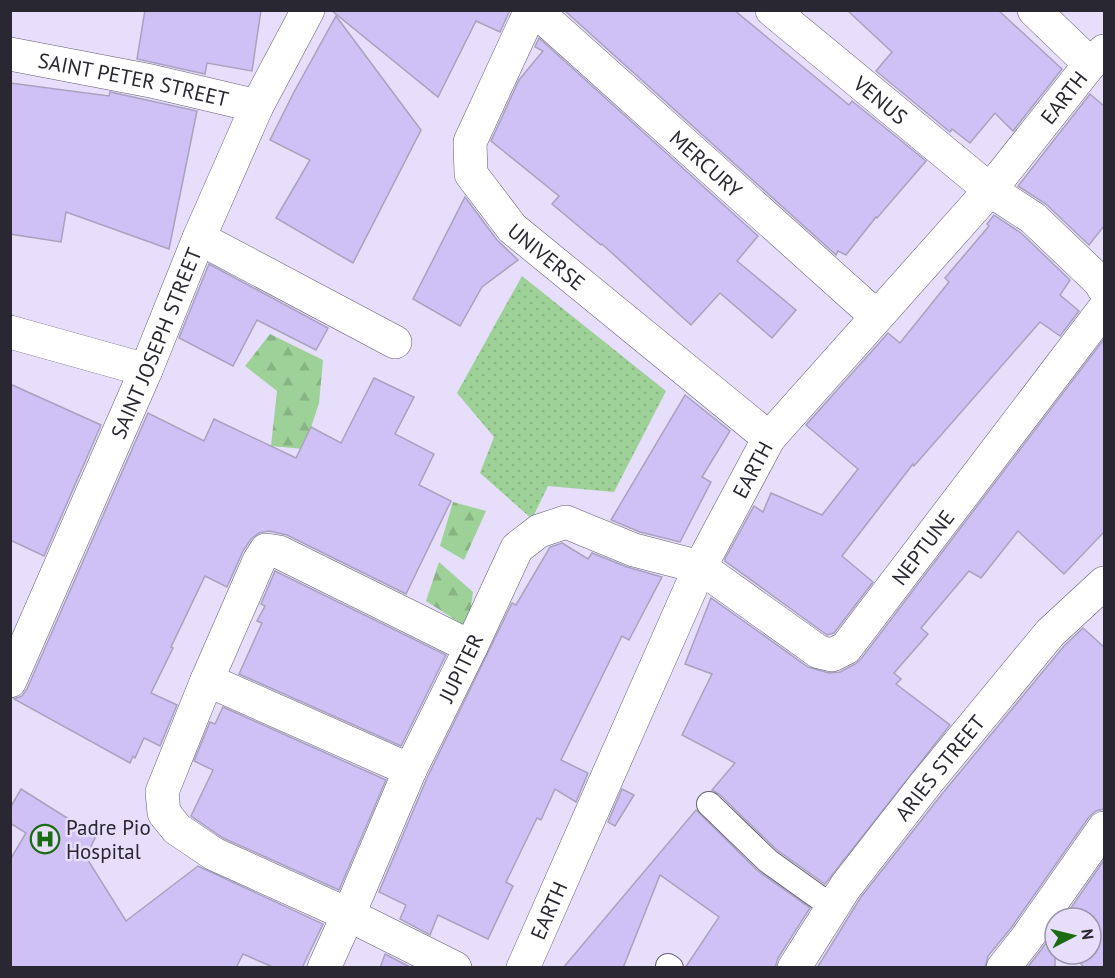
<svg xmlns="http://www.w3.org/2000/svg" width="1115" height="978" viewBox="0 0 1115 978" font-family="'PT Sans',sans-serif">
  <defs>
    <pattern id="grass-dots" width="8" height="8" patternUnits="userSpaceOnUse" patternTransform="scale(1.5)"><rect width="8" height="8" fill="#9ed198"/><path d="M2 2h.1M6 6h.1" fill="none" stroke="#88b383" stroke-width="1.8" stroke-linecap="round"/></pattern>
    <pattern id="forest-firs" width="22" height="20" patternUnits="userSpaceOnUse" patternTransform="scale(1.5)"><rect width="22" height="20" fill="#9ed198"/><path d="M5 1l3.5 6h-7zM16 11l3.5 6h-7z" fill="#88b383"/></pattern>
  </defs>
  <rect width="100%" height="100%" fill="#e6defb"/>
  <polygon fill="url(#grass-dots)" points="522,276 666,391 614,492 548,486 532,519 480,473 494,437 457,393"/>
  <g fill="url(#forest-firs)">
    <polygon points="270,334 323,360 319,403 304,449 271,446 277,391 245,366"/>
    <polygon points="453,502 486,511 464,560 440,546"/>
    <polygon points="439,562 473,592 468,628 426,601"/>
  </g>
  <g fill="#cfc0f6" stroke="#a9a2bd" stroke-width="1.5">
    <polygon points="145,10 261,10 252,71 207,63 205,74 137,59"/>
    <polygon points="331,10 510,10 500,32 476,21 438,97"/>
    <polygon points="564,10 734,10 849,105 852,101 926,161 877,218 876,217 846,255 838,251 836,255"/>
    <polygon points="847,10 998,10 1062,69 1013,131 995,113 970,143 952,129 950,132 876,71 892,52"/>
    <polygon points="336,16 421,130 353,263 276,218 310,160 270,140 294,92"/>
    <polygon points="539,38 758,236 737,261 796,310 772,338 720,293 691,325 602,244 601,245 552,204 559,196 491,141 519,80 543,51 535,47"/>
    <polygon points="10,83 109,96 110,92 197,111 169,249 66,212 61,242 10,234"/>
    <polygon points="1090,94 1104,106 1104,226 1089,245 1046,204 1018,186"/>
    <polygon points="465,197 497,240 518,260 482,287 460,326 413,299"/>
    <polygon points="994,215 1021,233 1070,280 1060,295 1079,311 1060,336 1040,322 914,466 913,464 842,556 873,582 834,633 827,635 725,561 725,559 754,506 763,512 771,493 822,515 858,469 806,425 888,333 900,343 949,282 945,278 989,226 987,224"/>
    <polygon points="209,264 328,328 316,350 257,320 233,366 179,338"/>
    <polygon points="1104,339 1104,532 1064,574 1018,531 981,578 969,571 921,628 928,634 894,673 901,679 896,684 950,725 825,884 777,850 719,794 712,790 735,763 682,735 712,674 685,664 711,598 808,667 829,673 840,672 855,664 861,659"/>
    <polygon points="374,378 414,397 395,434 434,454 419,485 451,501 406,594 287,535 269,531 259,533 251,539 243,551 227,587 205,576 171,647 173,648 151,693 177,705 160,746 144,738 135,758 133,756 130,763 14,699 22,696 27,689 148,413 204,441 214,419 296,458 311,427 341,443"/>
    <polygon points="10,384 101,425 44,556 10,540"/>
    <polygon points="685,395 730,431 702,477 711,482 680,542 640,532 611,520"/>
    <polygon points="562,543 588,559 592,553 627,567 662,577 629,640 622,636 561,760 588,773 576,802 555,789 541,820 537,818 506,882 513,886 488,939 438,915 430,935 400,919 406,905 379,892 427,778 512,603 516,605 550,547"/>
    <polygon points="275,571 446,655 401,746 239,674 262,623 257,621 265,606 261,604"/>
    <polygon points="1083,628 1104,647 1104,809 1096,811 1089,817 1011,928 988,956 985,968 817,968 861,897 942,794 1064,646"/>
    <polygon points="223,707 386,780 339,890 223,838 191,816 213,770 194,761 210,722 215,724"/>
    <polygon points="21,789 96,836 86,857 126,921 198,866 323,924 302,968 275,968 243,954 236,968 10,968 10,860 26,833 10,823 10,808"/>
    <polygon points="622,789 634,795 615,826 608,822"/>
    <polygon points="696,810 758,871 810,908 778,958 775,968 685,968 719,917 660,875 623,968 563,968"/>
    <polygon points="1104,860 1104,968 1085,968 1071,954 1091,954 1091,918 1064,918"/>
    <polygon points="1055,930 1055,968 1027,968 1041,950"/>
    <polygon points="385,954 412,968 380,968"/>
  </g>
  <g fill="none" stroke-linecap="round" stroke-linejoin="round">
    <g stroke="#615b73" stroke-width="26">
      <g id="service">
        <polyline points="709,804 768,861 831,906"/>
        <polyline points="668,966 671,968"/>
      </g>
    </g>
    <g stroke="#615b73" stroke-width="34">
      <g id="minor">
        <path id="s1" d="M 531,10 L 470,142 L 471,174 L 512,228 L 769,438"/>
        <path id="s2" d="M 535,10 L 876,316"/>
        <path id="s3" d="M 772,10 L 990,190 L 1033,218 L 1100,282 L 1104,289"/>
        <polyline points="1034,10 1090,64"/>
        <path id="s4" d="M 10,54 L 151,81 L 257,106"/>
        <polyline points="199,238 395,342"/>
        <polyline points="10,332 146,370"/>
        <polyline points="207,680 410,770"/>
        <path id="s5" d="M 10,681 L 146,370 L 199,238 L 257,106 L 308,10"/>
        <path id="s6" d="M 324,968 L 357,895 L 410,770 L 471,647 L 517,548 L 539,531 L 566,522 L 634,550 L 700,567 L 819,652 L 832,655 L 846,648 L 1104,309"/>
        <polyline points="455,968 347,914 214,854 177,829 164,813 162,792 207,680 259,561 266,550 279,552 471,647"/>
        <path id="s7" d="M 523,968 L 700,567 L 769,438 L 990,190 L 1090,64 L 1104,51"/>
        <path id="s8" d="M 794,968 L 846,886 L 927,782 L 1050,633 L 1104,583"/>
        <polyline points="1003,968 1026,939 1104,828"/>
      </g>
    </g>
    <use href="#service" stroke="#fff" stroke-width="24"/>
    <use href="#minor" stroke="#fff" stroke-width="33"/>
  </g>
  <defs>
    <g id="hospital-ring" transform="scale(1.5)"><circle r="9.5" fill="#e6defb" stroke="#196c12" stroke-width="1.5"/><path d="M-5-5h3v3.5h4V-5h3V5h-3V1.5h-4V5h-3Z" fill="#196c12"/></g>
  </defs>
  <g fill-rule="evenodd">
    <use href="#hospital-ring" x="45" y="839"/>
  </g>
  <g text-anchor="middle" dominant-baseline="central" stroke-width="5" stroke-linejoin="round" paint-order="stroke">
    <g font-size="21" fill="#292731" stroke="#e6defb">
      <text stroke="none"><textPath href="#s4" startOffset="126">SAINT PETER STREET</textPath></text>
      <text stroke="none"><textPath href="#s7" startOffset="1035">EARTH</textPath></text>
      <text stroke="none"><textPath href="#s3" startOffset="141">VENUS</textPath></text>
      <text stroke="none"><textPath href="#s2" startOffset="230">MERCURY</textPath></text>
      <text stroke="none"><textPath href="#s1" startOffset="290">UNIVERSE</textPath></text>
      <text stroke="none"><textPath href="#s5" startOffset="368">SAINT JOSEPH STREET</textPath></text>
      <text stroke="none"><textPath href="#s7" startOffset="549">EARTH</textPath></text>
      <text stroke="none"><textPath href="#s6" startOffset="962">NEPTUNE</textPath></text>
      <text stroke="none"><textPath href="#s6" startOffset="330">JUPITER</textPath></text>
      <text stroke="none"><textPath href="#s8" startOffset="248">ARIES STREET</textPath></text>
      <text stroke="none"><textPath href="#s7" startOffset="63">EARTH</textPath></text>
    </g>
    <g font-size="21" fill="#292731" stroke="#e6defb" text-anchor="start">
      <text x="66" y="827">Padre Pio<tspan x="66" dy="24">Hospital</tspan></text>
    </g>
  </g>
  <rect width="1115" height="978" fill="none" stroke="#292731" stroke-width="24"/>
  <g transform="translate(1073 936) rotate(83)"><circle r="28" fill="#e6defb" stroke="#9a95aa" stroke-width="1.5"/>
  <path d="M0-4.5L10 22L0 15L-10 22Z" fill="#196c12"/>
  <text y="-9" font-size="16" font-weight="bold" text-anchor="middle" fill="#292731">N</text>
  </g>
</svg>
